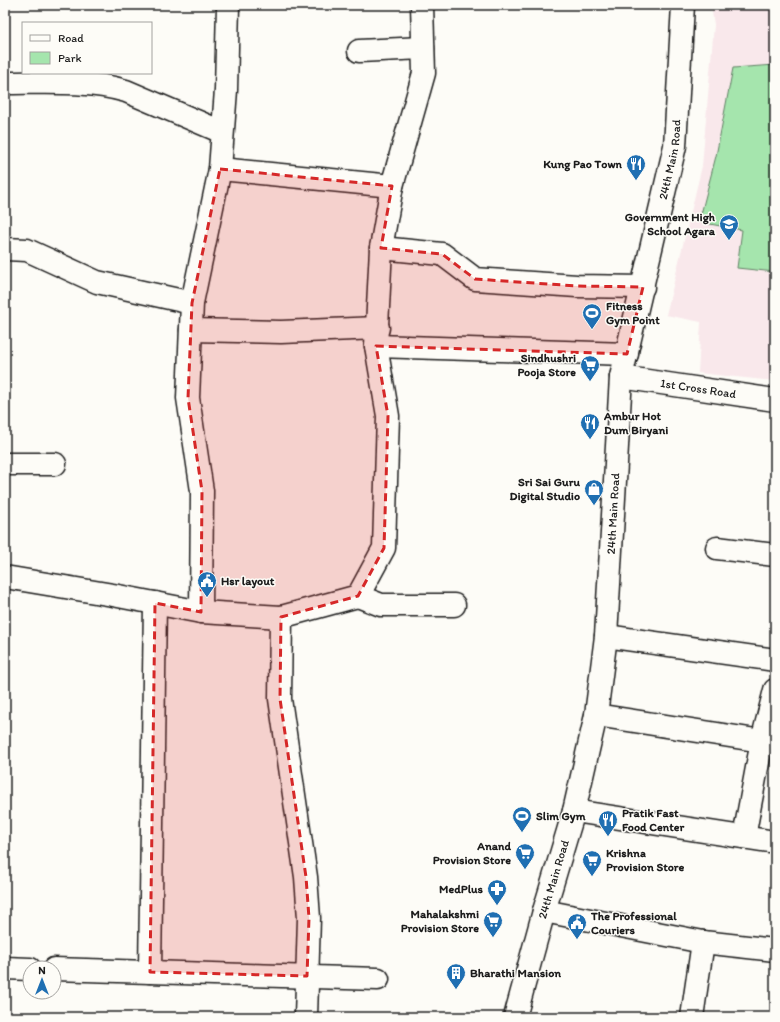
<svg xmlns="http://www.w3.org/2000/svg" width="780" height="1022" viewBox="0 0 780 1022" font-family="Itim,sans-serif">
  <rect width="100%" height="100%" fill="#fdfcf7"/>
  <filter id="ink" filterUnits="userSpaceOnUse"><feTurbulence type="fractalNoise" baseFrequency=".025" numOctaves="2"/><feDisplacementMap in="SourceGraphic" scale="8" xChannelSelector="R" yChannelSelector="G"/><feConvolveMatrix kernelMatrix="1 2 1 2 8 2 1 2 1" color-interpolation-filters="sRGB"/></filter>
  <g filter="url(#ink)">
    <polygon fill="#f9e8eb" points="711,5 775,5 775,381 698,373 701,322 666,315 702,166 714,25"/>
    <polygon fill="#a5e5ad" stroke="#608064" points="775,65 775,272 737,268 742,230 699,222 716,156 733,68"/>
    <g fill="none" stroke-linecap="round" stroke-linejoin="round">
      <g stroke="#1c1c1c" stroke-width="25">
        <g id="minor">
          <polyline points="359,51 423,48"/>
          <path d="M 5,83 C 45,83 87,80 126,91 L 222,132"/>
          <polyline points="220,169 392,186"/>
          <polyline points="381,248 442,254 475,279 577,286 643,287"/>
          <polyline points="5,249 27,250 97,282 192,303"/>
          <polyline points="191,330 281,332 378,328"/>
          <polyline points="376,346 627,354"/>
          <path id="s1" d="M 621,377 L 775,400"/>
          <polyline points="5,464 55,464"/>
          <polyline points="717,548 775,555"/>
          <polyline points="5,577 113,595 201,612 281,617"/>
          <polyline points="358,596 381,605 454,605"/>
          <polyline points="201,612 202,491 188,398 192,303 220,169 226,90 228,5"/>
          <polyline points="606,636 775,660"/>
          <polyline points="596,715 775,743"/>
          <polyline points="574,811 775,842"/>
          <polyline points="744,837 762,741 775,690"/>
          <polyline points="544,911 703,942 775,950"/>
          <polyline points="5,968 30,969"/>
          <polyline points="54,969 378,979"/>
          <polyline points="150,972 155,603"/>
          <polyline points="306,1017 309,918 306,877 280,699 281,617 358,596 384,548 388,416 376,346 381,248 392,186 424,73 422,5"/>
          <polyline points="692,1017 703,942"/>
        </g>
      </g>
      <g stroke="#1c1c1c" stroke-width="25">
        <g id="tertiary">
          <path id="s2" d="M 515,1017 L 544,911 L 574,811 L 596,715 L 606,636 L 621,377 L 675,146 L 683,5"/>
        </g>
      </g>
      <use href="#minor" stroke="#fdfcf7" stroke-width="22"/>
      <use href="#tertiary" stroke="#fdfcf7" stroke-width="22"/>
    </g>
  </g>
  <path fill="#d62828" fill-opacity="0.2" stroke="#d62828" stroke-width="3" stroke-dasharray="8 5" stroke-linejoin="round" d="M 220,169 L 392,186 L 381,248 L 442,254 L 475,279 L 577,286 L 643,287 L 627,354 L 376,346 L 388,416 L 384,548 L 358,596 L 281,617 L 280,699 L 306,877 L 309,918 L 307,976 L 150,972 L 155,603 L 201,612 L 202,491 L 188,398 L 192,303 Z"/>
  <defs>
    <g id="restaurant-pin" transform="scale(1)"><path d="M0 17L-7.5 6A9.5 9.5 0 1 1 7.5 6Z" fill="#1f6fb2" stroke="#fdfcf7"/><path d="M-5-6h1v4h1v-4h1v4h1v-4h1v5L-1.5 .5V6h-2V.5L-5-1ZM5-6V6H3V1.5H1.5Q1.5-4 5-6Z" fill="#fff"/></g>
    <g id="school-pin" transform="scale(1)"><path d="M0 17L-7.5 6A9.5 9.5 0 1 1 7.5 6Z" fill="#1f6fb2" stroke="#fdfcf7"/><path d="M0-5L7-2L0 1L-7-2ZM-4 1L0 2.5L4 1V4Q0 6-4 4Z" fill="#fff"/></g>
    <g id="stadium-pin" transform="scale(1)"><path d="M0 17L-7.5 6A9.5 9.5 0 1 1 7.5 6Z" fill="#1f6fb2" stroke="#fdfcf7"/><path d="M0-5a6.5 5 0 1 0 0 10a6.5 5 0 1 0 0-10ZM-3.5-1.8h7v3.6h-7Z" fill="#fff"/></g>
    <g id="supermarket-pin" transform="scale(1)"><path d="M0 17L-7.5 6A9.5 9.5 0 1 1 7.5 6Z" fill="#1f6fb2" stroke="#fdfcf7"/><path d="M-6-5.5h2.5l.6 2H6L4.5 2H-2.5L-4.4-4H-6ZM-1.5 3.2a1.3 1.3 0 1 0 .1 0ZM3 3.2a1.3 1.3 0 1 0 .1 0Z" fill="#fff"/></g>
    <g id="shop-pin" transform="scale(1)"><path d="M0 17L-7.5 6A9.5 9.5 0 1 1 7.5 6Z" fill="#1f6fb2" stroke="#fdfcf7"/><path d="M-5-2.5h2.3a2.7 3.5 0 0 1 5.4 0H5L5.5 6h-11ZM-1.5-2.5h3a1.5 2.3 0 0 0-3 0Z" fill="#fff"/></g>
    <g id="civic-pin" transform="scale(1)"><path d="M0 17L-7.5 6A9.5 9.5 0 1 1 7.5 6Z" fill="#1f6fb2" stroke="#fdfcf7"/><path d="M-.6-6.5H3V-4.5H.6V-3L4-1V1h2V6H-6V1h2V-1L-.6-3ZM-1.2 2.5V6h2.4V2.5Z" fill="#fff"/></g>
    <g id="pharmacy-pin" transform="scale(1)"><path d="M0 17L-7.5 6A9.5 9.5 0 1 1 7.5 6Z" fill="#1f6fb2" stroke="#fdfcf7"/><path d="M-2-6h4v4h4v4h-4v4h-4v-4h-4v-4h4Z" fill="#fff"/></g>
    <g id="building-pin" transform="scale(1)"><path d="M0 17L-7.5 6A9.5 9.5 0 1 1 7.5 6Z" fill="#1f6fb2" stroke="#fdfcf7"/><path d="M-4-6H4V6H1V3H-1V6H-4ZM-2.5-4.3h1.7v1.8h-1.7ZM.8-4.3h1.7v1.8H.8ZM-2.5-1h1.7V.8h-1.7ZM.8-1h1.7V.8H.8Z" fill="#fff"/></g>
  </defs>
  <g fill-rule="evenodd">
    <use href="#restaurant-pin" x="636" y="164"/>
    <use href="#school-pin" x="729" y="224"/>
    <use href="#stadium-pin" x="592" y="313"/>
    <use href="#supermarket-pin" x="590" y="365"/>
    <use href="#restaurant-pin" x="590" y="423"/>
    <use href="#shop-pin" x="594" y="489"/>
    <use href="#civic-pin" x="207" y="581"/>
    <use href="#stadium-pin" x="522" y="816"/>
    <use href="#restaurant-pin" x="608" y="820"/>
    <use href="#supermarket-pin" x="525" y="853"/>
    <use href="#supermarket-pin" x="592" y="860"/>
    <use href="#pharmacy-pin" x="497" y="889"/>
    <use href="#supermarket-pin" x="493" y="921"/>
    <use href="#civic-pin" x="577" y="923"/>
    <use href="#building-pin" x="456" y="973"/>
  </g>
  <g text-anchor="middle" dominant-baseline="central" stroke-width="3" stroke-linejoin="round" paint-order="stroke">
    <g font-size="12" fill="#1c1c1c" stroke="#fdfcf7">
      <text stroke="none"><textPath href="#s2" startOffset="875">24th Main Road</textPath></text>
      <text stroke="none"><textPath href="#s1" startOffset="78">1st Cross Road</textPath></text>
      <text stroke="none"><textPath href="#s2" startOffset="515">24th Main Road</textPath></text>
      <text stroke="none"><textPath href="#s2" startOffset="143">24th Main Road</textPath></text>
    </g>
    <g font-size="12" font-weight="bold" fill="#1c1c1c" stroke="#fdfcf7" text-anchor="start">
      <text x="622" y="164" text-anchor="end">Kung Pao Town</text>
      <text x="715" y="217" text-anchor="end">Government High<tspan x="715" dy="14">School Agara</tspan></text>
      <text x="606" y="306">Fitness<tspan x="606" dy="14">Gym Point</tspan></text>
      <text x="576" y="358" text-anchor="end">Sindhushri<tspan x="576" dy="14">Pooja Store</tspan></text>
      <text x="604" y="416">Ambur Hot<tspan x="604" dy="14">Dum Biryani</tspan></text>
      <text x="580" y="482" text-anchor="end">Sri Sai Guru<tspan x="580" dy="14">Digital Studio</tspan></text>
      <text x="221" y="581">Hsr layout</text>
      <text x="622" y="813">Pratik Fast<tspan x="622" dy="14">Food Center</tspan></text>
      <text x="536" y="816">Slim Gym</text>
      <text x="511" y="846" text-anchor="end">Anand<tspan x="511" dy="14">Provision Store</tspan></text>
      <text x="606" y="853">Krishna<tspan x="606" dy="14">Provision Store</tspan></text>
      <text x="483" y="889" text-anchor="end">MedPlus</text>
      <text x="479" y="914" text-anchor="end">Mahalakshmi<tspan x="479" dy="14">Provision Store</tspan></text>
      <text x="591" y="916">The Professional<tspan x="591" dy="14">Couriers</tspan></text>
      <text x="470" y="973">Bharathi Mansion</text>
    </g>
  </g>
  <rect width="780" height="1022" fill="none" stroke="#fdfcf7" stroke-width="20"/>
  <rect x="10" y="10" width="760" height="1002" fill="none" stroke="#1c1c1c" stroke-width="1.5" filter="url(#ink)"/>
  <rect x="22" y="22" width="130" height="52" fill="#fdfcf7" stroke="#a3a29f"/>
  <rect x="30" y="35" width="20" height="6" fill="#fdfcf7" stroke="#a3a29f"/>
  <text x="58" y="42" font-size="12" fill="#1c1c1c">Road</text>
  <rect x="30" y="52" width="20" height="12" fill="#a5e5ad" stroke="#a3a29f"/>
  <text x="58" y="62" font-size="12" fill="#1c1c1c">Park</text>
  <g transform="translate(42 980)"><circle r="19" fill="#fdfcf7" stroke="#a3a29f"/>
  <path d="M0-3L7 15L0 10L-7 15Z" fill="#1f6fb2"/>
  <text y="-6" font-size="11" font-weight="bold" text-anchor="middle" fill="#1c1c1c">N</text>
  </g>
</svg>
